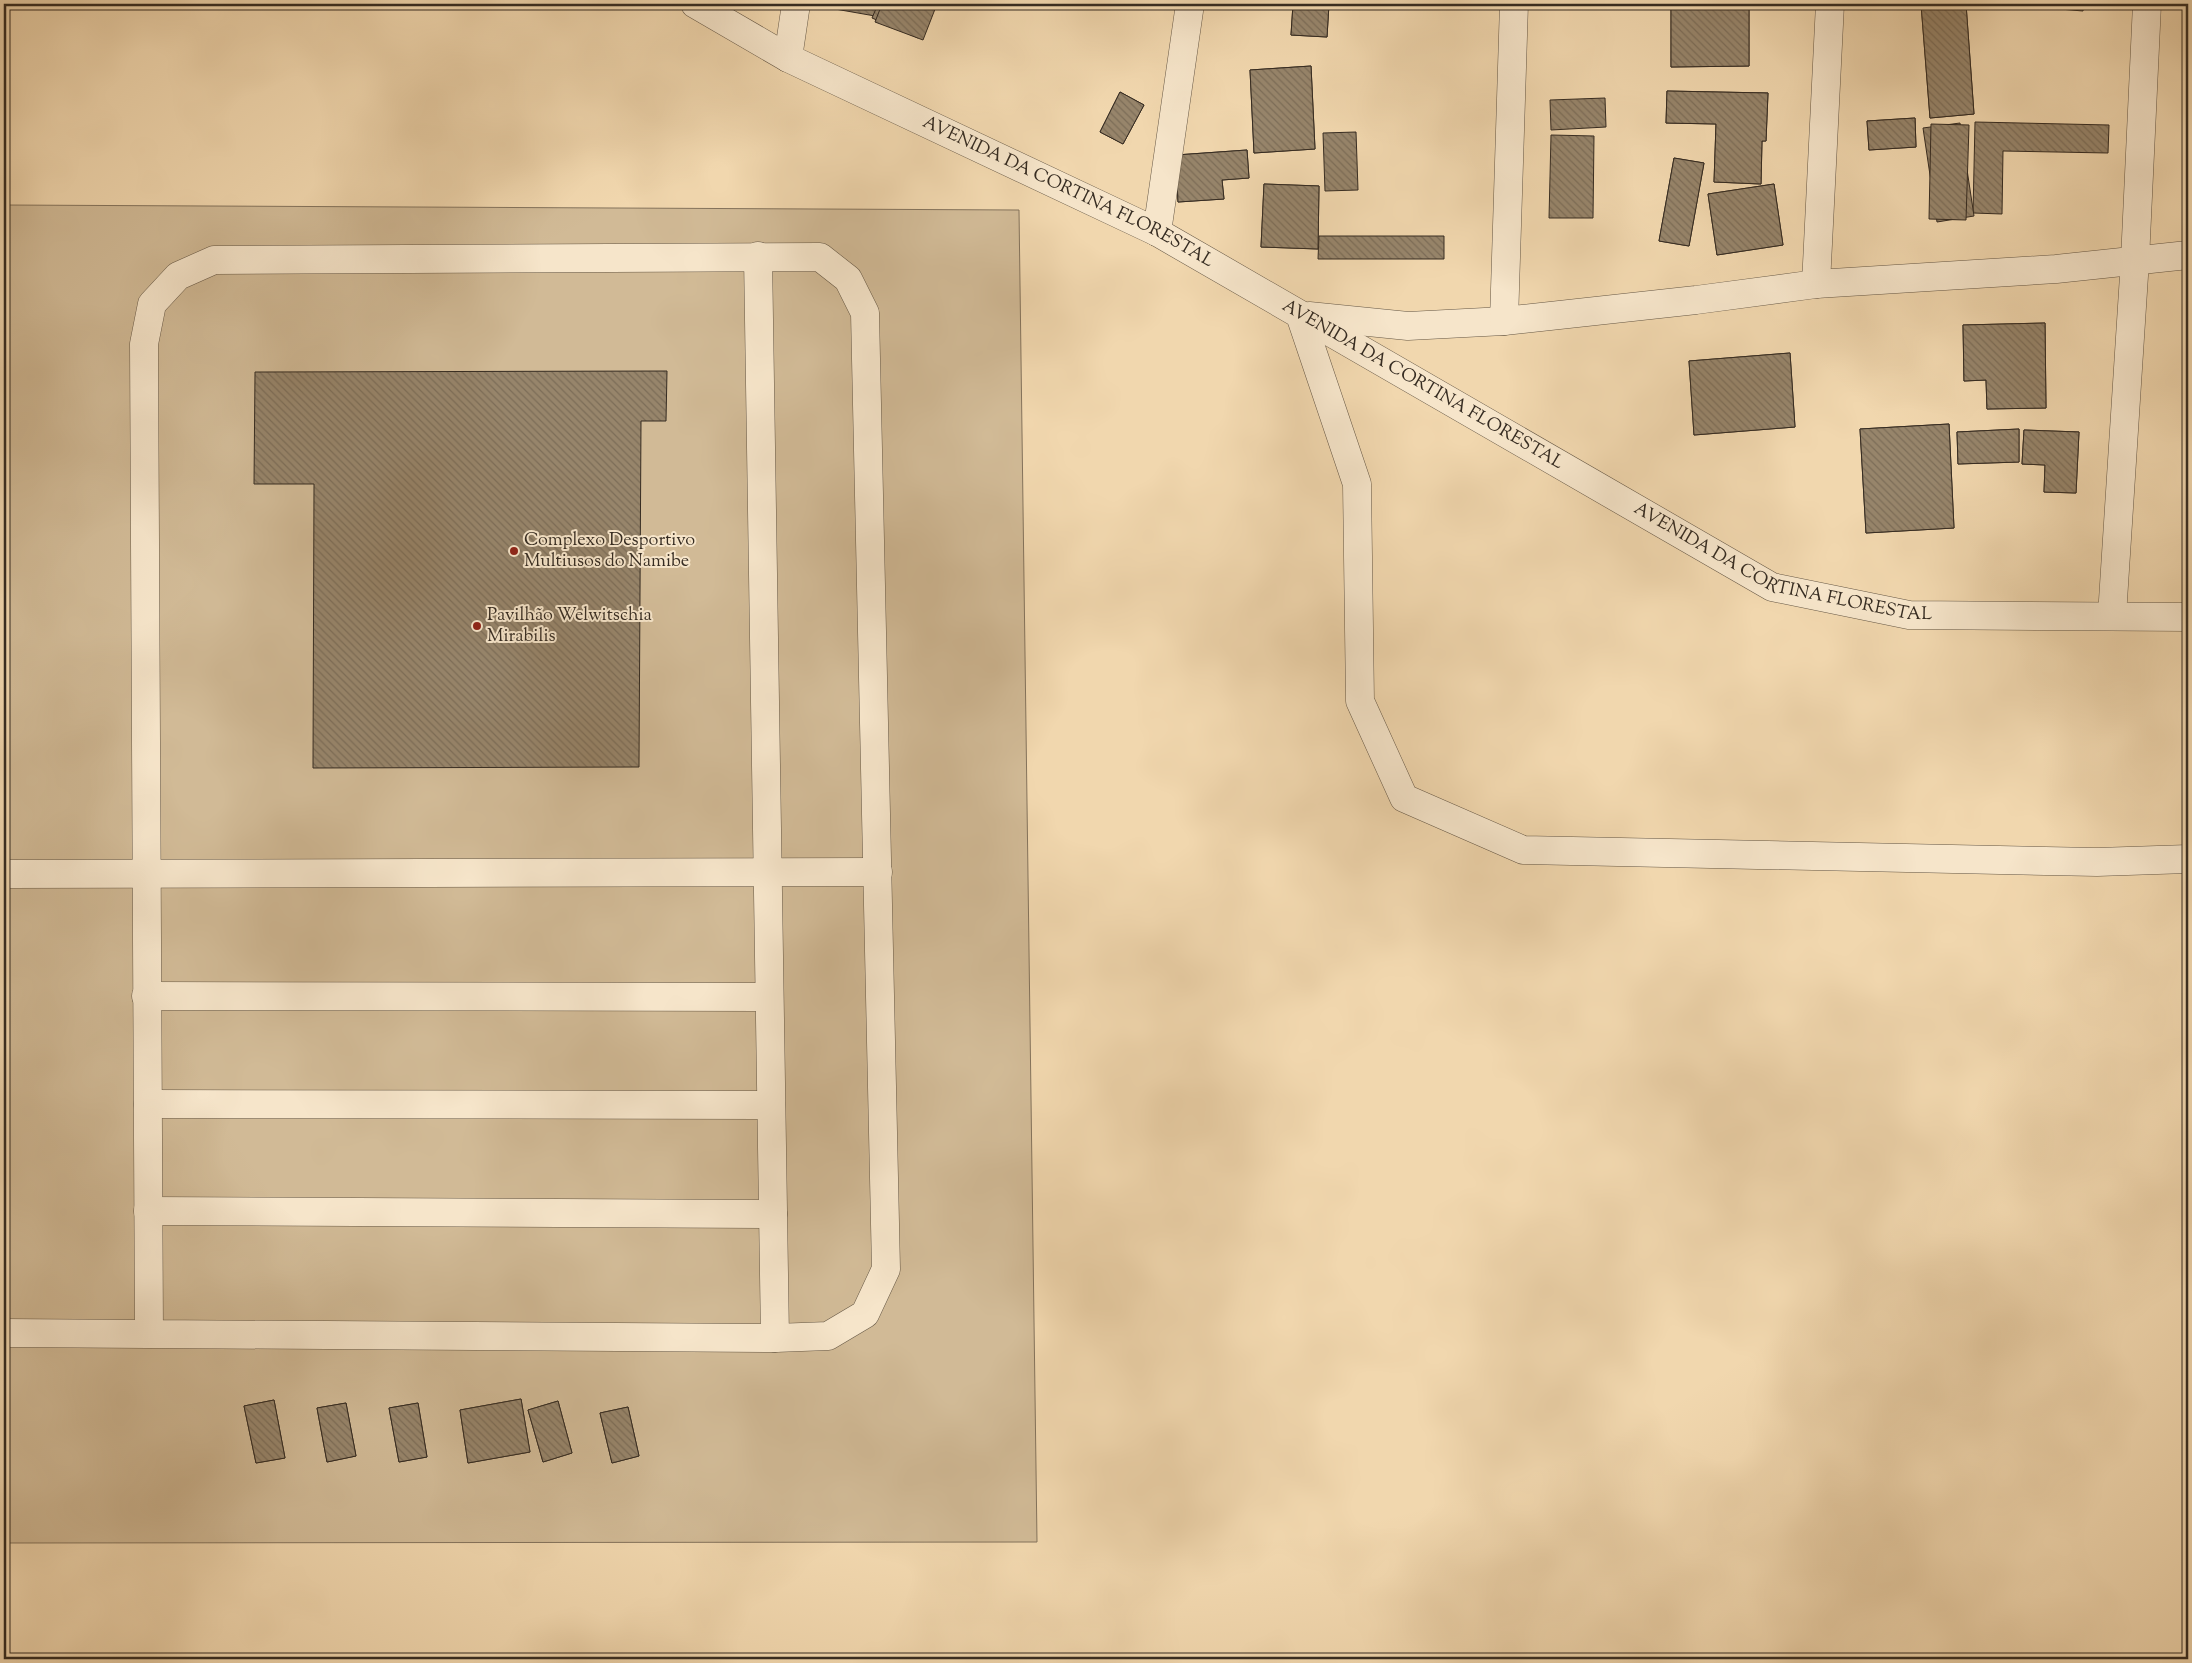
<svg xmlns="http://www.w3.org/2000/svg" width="2192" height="1663" viewBox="0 0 2192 1663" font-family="'Sorts Mill Goudy',serif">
  <defs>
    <pattern id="building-back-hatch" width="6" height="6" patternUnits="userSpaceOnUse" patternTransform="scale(1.25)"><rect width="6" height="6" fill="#97856b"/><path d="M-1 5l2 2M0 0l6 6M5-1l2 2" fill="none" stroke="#7c6d58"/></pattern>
  </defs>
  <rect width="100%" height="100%" fill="#f1d7ae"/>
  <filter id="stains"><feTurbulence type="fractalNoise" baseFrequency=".004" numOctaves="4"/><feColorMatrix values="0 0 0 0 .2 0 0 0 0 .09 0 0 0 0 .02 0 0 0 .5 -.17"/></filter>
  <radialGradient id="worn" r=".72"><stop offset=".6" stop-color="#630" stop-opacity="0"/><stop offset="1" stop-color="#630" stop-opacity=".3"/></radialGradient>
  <polygon fill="#d1ba96" stroke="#84735c" points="4,205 1019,210 1037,1542 4,1543"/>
  <g fill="url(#building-back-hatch)" stroke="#362c22">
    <polygon points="819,4 877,4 875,16 818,6"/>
    <polygon points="878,4 934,4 918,38 872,18"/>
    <polygon points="882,4 937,4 923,40 875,22"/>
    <polygon points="1293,4 1329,4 1327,37 1291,35"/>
    <polygon points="1293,4 1329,4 1327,37 1291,35"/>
    <polygon points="1671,4 1749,4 1749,66 1671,67"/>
    <polygon points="1671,4 1749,4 1749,66 1671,67"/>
    <polygon points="1921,4 1966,4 1974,114 1930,118"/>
    <polygon points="1921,4 1966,4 1974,114 1930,118"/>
    <polygon points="2026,4 2084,4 2083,11 2025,6"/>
    <polygon points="1311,66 1315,149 1254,153 1250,70"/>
    <polygon points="1311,66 1315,149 1254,153 1250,70"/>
    <polygon points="1667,91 1768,93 1766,141 1762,141 1761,184 1714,182 1716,124 1666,123"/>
    <polygon points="1667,91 1768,93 1766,141 1762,141 1761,184 1714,182 1716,124 1666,123"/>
    <polygon points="1120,92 1144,105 1123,144 1100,132"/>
    <polygon points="1120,92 1144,105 1123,144 1100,132"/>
    <polygon points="1605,98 1606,127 1551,130 1550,100"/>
    <polygon points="1915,118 1916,147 1869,150 1867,121"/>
    <polygon points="1915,118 1916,147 1869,150 1867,121"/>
    <polygon points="1975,122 2109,125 2108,153 2003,151 2002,214 1973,213"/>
    <polygon points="1960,123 1974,216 1937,222 1923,128"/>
    <polygon points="1931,124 1969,125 1966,220 1929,219"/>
    <polygon points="1356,132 1358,190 1325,191 1323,133"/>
    <polygon points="1551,135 1594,136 1593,218 1549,218"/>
    <polygon points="1247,150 1249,178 1222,180 1224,199 1178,202 1176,155"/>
    <polygon points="1247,150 1249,178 1222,180 1224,199 1178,202 1176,155"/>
    <polygon points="1674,158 1704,163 1689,246 1659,241"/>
    <polygon points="1674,158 1704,163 1689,246 1659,241"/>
    <polygon points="1264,184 1319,186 1318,249 1261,247"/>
    <polygon points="1264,184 1319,186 1318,249 1261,247"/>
    <polygon points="1774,184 1783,245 1717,255 1708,194"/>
    <polygon points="1774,184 1783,245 1717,255 1708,194"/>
    <polygon points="1319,236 1444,236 1444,259 1318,259"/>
    <polygon points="2045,323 2046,408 1987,409 1986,380 1964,381 1963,325"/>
    <polygon points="2045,323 2046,408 1987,409 1986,380 1964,381 1963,325"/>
    <polygon points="1790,353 1795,427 1694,435 1689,361"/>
    <polygon points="1790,353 1795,427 1694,435 1689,361"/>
    <polygon points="667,371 666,421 641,421 639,767 313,768 314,484 254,484 255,372"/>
    <polygon points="1949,424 1954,528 1866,533 1860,429"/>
    <polygon points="1949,424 1954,528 1866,533 1860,429"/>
    <polygon points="2019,429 2019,462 1958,464 1957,432"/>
    <polygon points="2019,429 2019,462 1958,464 1957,432"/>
    <polygon points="2024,430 2079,432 2076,493 2044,492 2045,465 2022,464"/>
    <polygon points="2024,430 2079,432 2076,493 2044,492 2045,465 2022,464"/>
    <polygon points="521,1399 530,1452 468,1463 460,1410"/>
    <polygon points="521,1399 530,1452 468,1463 460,1410"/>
    <polygon points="274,1400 285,1458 256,1463 244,1406"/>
    <polygon points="274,1400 285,1458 256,1463 244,1406"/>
    <polygon points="558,1401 572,1453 543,1462 528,1410"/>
    <polygon points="558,1401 572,1453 543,1462 528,1410"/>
    <polygon points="346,1403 356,1456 327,1462 317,1408"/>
    <polygon points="346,1403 356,1456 327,1462 317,1408"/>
    <polygon points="418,1403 427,1457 399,1462 389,1408"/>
    <polygon points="418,1403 427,1457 399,1462 389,1408"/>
    <polygon points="628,1407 639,1456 612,1463 600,1413"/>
    <polygon points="628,1407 639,1456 612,1463 600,1413"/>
  </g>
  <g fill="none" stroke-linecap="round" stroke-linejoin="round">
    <g stroke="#655745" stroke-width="29">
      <g id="minor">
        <path id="s1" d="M 695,4 L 788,58 L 1157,232 L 1772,587 L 1909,615 L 2188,617"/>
        <polyline points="788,58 796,4"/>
        <polyline points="1157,232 1190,4"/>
        <polyline points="758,256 775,1338"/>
        <polyline points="1816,284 1830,4"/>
        <polyline points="1300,315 1357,484 1360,701 1404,798 1523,850 2097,862 2188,859"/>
        <polyline points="1309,316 1408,326 1504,321 1696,300 1816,284 2056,269 2188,255"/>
        <polyline points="1504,321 1514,4"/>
        <polyline points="2112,616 2135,260 2147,4"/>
        <polyline points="4,874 878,872"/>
        <polyline points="146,996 769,997"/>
        <polyline points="148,1104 771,1105"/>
        <polyline points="148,1211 773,1214"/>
        <polyline points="4,1333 775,1338 828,1336 865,1314 886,1269 865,313 848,279 820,257 214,260 178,276 152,304 144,344 149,1334"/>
      </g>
    </g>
    <use href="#minor" stroke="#f6e5ca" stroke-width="28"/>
  </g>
  <g fill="#8f2418" stroke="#f6e5ca" stroke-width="2">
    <circle cx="514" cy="551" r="5"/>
    <circle cx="477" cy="626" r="5"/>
  </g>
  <g text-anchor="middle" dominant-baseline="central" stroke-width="4" stroke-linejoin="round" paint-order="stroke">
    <g font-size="18" fill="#362c22" stroke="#f6e5ca">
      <text stroke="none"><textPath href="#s1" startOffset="418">AVENIDA DA CORTINA FLORESTAL</textPath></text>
      <text stroke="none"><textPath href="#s1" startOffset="822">AVENIDA DA CORTINA FLORESTAL</textPath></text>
      <text stroke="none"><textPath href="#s1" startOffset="1228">AVENIDA DA CORTINA FLORESTAL</textPath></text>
    </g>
    <g font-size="18" fill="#362c22" stroke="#f6e5ca" text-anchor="start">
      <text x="524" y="541">Complexo Desportivo<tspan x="524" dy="21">Multiusos do Namibe</tspan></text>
      <text x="487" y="616">Pavilhão Welwitschia<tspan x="487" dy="21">Mirabilis</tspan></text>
    </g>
  </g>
  <rect width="2192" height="1663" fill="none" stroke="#f1d7ae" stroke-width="20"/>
  <rect x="5" y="5" width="2182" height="1653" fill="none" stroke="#362c22" stroke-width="2.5"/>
  <rect x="10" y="10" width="2172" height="1643" fill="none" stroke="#362c22"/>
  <rect width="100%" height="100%" filter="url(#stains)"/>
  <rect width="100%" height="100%" fill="url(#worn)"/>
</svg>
